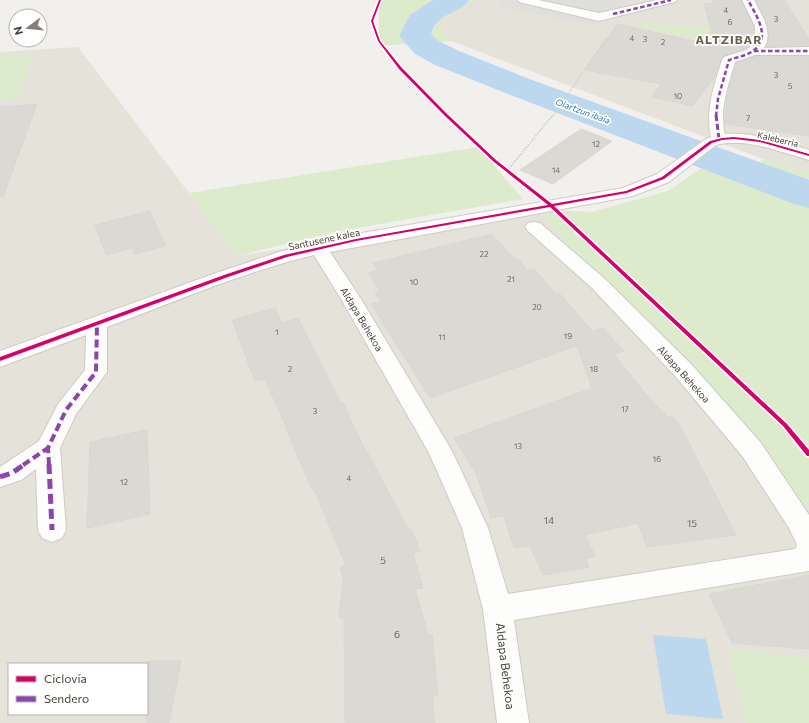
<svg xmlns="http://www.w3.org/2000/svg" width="809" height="723" viewBox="0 0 809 723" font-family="Commissioner,sans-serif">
  <rect width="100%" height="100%" fill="#f1f0ec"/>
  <g fill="#e5e2d9" fill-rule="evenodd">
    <polygon points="474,0 809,0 809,173 763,159 451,41 438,25 449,11"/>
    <path d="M 78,47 L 237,256 L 536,209 L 746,443 L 809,509 L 809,723 L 0,723 L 0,52 ZM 9,664 L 147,664 L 147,714 L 9,714 Z"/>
  </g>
  <g fill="#ddebcd">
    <polygon points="379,0 474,0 449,11 438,25 451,41 379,46"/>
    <polygon points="642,22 709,28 711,41 678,36 638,26"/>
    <polygon points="31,54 32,58 17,98 0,100 0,57"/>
    <polygon points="478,147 523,199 334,232 237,256 189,193"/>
    <polygon points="763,159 809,173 809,509 746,443 536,209 591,212 668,191 707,164 747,179"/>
    <polygon points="729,650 809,657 809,723 746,723"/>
  </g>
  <polygon fill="#e1dfdc" points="509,0 630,0 594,26 499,7"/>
  <polygon fill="#bdd8ee" points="653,635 706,639 723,719 666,714"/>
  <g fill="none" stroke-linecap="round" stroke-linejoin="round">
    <path fill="#bdd8ee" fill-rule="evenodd" d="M 433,0 L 469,0 C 461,12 443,13 435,25 C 433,27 432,32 431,34 L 437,40 L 459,51 L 532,80 L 809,180 L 809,208 L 794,204 L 508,94 L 435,65 L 415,54 L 399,36 L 410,15 Z"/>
  </g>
  <g fill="#dbd9d4" stroke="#d9d7d2">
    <polygon points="713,0 741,0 754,26 754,40 745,49 723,56 715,77 693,106 652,97 661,84 585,70 617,24 715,46 704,3 714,4"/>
    <polygon points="756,0 784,0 809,39 809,46 766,46 769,36 769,29"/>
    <polygon points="755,56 809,56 809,136 725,124 727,98 736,63"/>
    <polygon points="37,104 3,197 0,196 0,107"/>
    <polygon points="581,129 612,141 553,184 520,170"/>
    <polygon points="150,211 165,246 135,254 132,248 106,255 95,225"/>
    <polygon points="492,234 515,260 518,259 528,271 534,269 556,294 559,293 592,331 603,328 624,351 614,354 644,392 667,417 672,416 680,425 736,535 647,547 638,523 585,535 595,556 586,559 589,567 543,575 530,546 514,548 504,516 491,518 476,473 454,438 592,388 577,346 430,398 371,304 380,302 375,292 380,291 368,273 377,270 373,263"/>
    <polygon points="275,308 282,323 298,318 341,403 343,403 366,452 367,452 409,530 411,529 420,551 413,554 423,588 415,589 428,635 432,635 438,695 432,695 435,723 345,723 344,618 339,618 343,579 340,568 346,566 314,489 312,490 285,426 286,426 265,379 255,381 232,320"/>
    <polygon points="147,430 150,514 87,528 90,442"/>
    <polygon points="809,575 809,649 732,643 709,594"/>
    <polygon points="147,661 181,661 169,723 147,723"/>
  </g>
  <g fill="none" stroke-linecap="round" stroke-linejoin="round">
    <g stroke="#cdcbc7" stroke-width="2">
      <g id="minor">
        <polygon points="517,0 538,0 599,13 657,0 677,0 675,2 599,21 519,2"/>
        <path d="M 742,0 L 754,0 C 761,15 774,31 764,48 L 809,47 L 809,55 L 755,55 L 735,62 C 728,86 719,110 725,134 C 754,132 782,142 809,150 L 809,160 C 779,152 747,137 716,145 L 669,182 L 633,196 L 330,252 L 361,299 L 452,451 L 488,528 L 508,594 L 795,549 L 797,545 L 789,528 L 743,457 L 676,377 L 592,288 L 528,231 L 525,227 L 528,223 L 534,222 L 540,223 L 606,280 L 692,365 L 761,443 L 809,515 L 809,571 L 514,620 L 529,723 L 497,723 L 483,609 L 462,528 L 429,453 L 341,299 L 314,255 C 243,272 175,302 107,327 L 107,372 L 76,414 L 60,448 L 66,530 L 62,538 L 52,542 L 42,538 L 38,530 L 36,469 L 21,480 L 0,487 L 0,467 L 39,441 L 58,404 L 85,370 L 86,335 L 0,367 L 0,351 L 219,272 L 279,252 L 356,234 L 623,188 L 657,174 L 706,139 L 711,137 C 705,110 714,86 722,60 L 724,57 L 746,50 L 753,44 L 755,40 L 755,26 Z"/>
      </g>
    </g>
    <polyline stroke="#d1d0cb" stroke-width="1.5" stroke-dasharray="1 1" stroke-linecap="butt" points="553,116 607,37"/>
    <polyline stroke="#d1d0cb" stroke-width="2" stroke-dasharray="1.5 1.5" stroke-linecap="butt" points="507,171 553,115"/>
    <use href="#minor" fill="#fdfdfc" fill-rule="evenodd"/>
    <g stroke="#8e44ad" stroke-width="2.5" stroke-dasharray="4.5 2.5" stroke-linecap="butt">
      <polyline points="613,14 671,0"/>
      <polyline points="754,51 809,51"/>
      <path d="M 716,116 L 718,99 L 729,60 C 737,57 746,56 753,51 C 772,38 756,15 748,0"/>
    </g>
    <polyline stroke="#8e44ad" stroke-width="3" stroke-dasharray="6 3" stroke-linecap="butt" points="716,115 719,139"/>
    <g stroke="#8e44ad" stroke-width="4" stroke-dasharray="8 4" stroke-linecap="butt">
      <polyline points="23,465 48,448"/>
      <polyline points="49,465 48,448 66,410 96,372 97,324"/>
    </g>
    <g stroke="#8e44ad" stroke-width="5" stroke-dasharray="10 5" stroke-linecap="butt">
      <polyline points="49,464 52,530"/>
      <polyline points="0,477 12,473 25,464"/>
    </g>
    <g stroke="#fff" stroke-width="3">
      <polygon id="cycleway" points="379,0 381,0 373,21 380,41 401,67 446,113 496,160 552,204 626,191 662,177 710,141 722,138 734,137 760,140 809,154 809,156 760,142 734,139 722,140 712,143 664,179 627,193 554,206 787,424 809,450 809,456 807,456 783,426 550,207 356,241 287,257 228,277 0,361 0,357 224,275 284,255 356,239 548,205 494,162 444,115 399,69 378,41 371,21"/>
    </g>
    <use href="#cycleway" fill="#d6006c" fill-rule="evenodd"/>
  </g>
  <g text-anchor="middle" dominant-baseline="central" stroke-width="3.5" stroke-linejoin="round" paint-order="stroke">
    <g font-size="8" fill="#6e6860">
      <text x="726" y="10">4</text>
      <text x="776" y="19">3</text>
      <text x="730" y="22">6</text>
      <text x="632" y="38">4</text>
      <text x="645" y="39">3</text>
      <text x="663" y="42">2</text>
      <text x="776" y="75">3</text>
      <text x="790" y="86">5</text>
      <text x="678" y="96">10</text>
      <text x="748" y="118">7</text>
      <text x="596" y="144">12</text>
      <text x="556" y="170">14</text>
      <text x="484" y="254">22</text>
      <text x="511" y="279">21</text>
      <text x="414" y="282">10</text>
      <text x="537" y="307">20</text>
      <text x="277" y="332">1</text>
      <text x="568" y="336">19</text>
      <text x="442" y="337">11</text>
      <text x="290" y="369">2</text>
      <text x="594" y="369">18</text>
      <text x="625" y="409">17</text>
      <text x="315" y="411">3</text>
      <text x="518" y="446">13</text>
      <text x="657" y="459">16</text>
      <text x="349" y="478">4</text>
      <text x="124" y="482">12</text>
    </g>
    <g font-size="9" font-style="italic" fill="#3276b2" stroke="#fff">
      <text transform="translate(583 111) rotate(20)">Oiartzun ibaia</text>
    </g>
    <g font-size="9" fill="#484238" stroke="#fff">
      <text transform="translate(778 139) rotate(13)">Kaleberria</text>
    </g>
    <g font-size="10" fill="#484238" stroke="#fff">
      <text transform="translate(324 239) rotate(-12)">Santusene kalea</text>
      <text transform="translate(362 319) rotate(59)">Aldapa Behekoa</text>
      <text transform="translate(684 374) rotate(48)">Aldapa Behekoa</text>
    </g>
    <g font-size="10" fill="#6e6860">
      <text x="549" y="520">14</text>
      <text x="692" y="523">15</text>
      <text x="383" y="560">5</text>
      <text x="397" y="634">6</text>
    </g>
    <g font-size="12" font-weight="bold" letter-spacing="1" fill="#6a614f" stroke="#fff">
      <text x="729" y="39">ALTZIBAR</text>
    </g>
    <g font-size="12" fill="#484238" stroke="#fff">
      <text transform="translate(506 666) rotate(83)">Aldapa Behekoa</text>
    </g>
  </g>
  <rect x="8" y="663" width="140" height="52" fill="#ffffff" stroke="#b6b3af"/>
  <rect x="16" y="676" width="20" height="6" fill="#d6006c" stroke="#b6b3af"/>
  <text x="44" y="683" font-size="12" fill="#484238">Ciclovía</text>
  <rect x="16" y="696" width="20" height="6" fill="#8e44ad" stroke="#b6b3af"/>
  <text x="44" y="703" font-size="12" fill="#484238">Sendero</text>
  <g transform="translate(28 28) rotate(254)"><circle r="19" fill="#ffffff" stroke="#b6b3af"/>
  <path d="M0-3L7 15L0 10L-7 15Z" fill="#837f77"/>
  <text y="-6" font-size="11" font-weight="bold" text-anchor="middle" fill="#484238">N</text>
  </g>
</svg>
